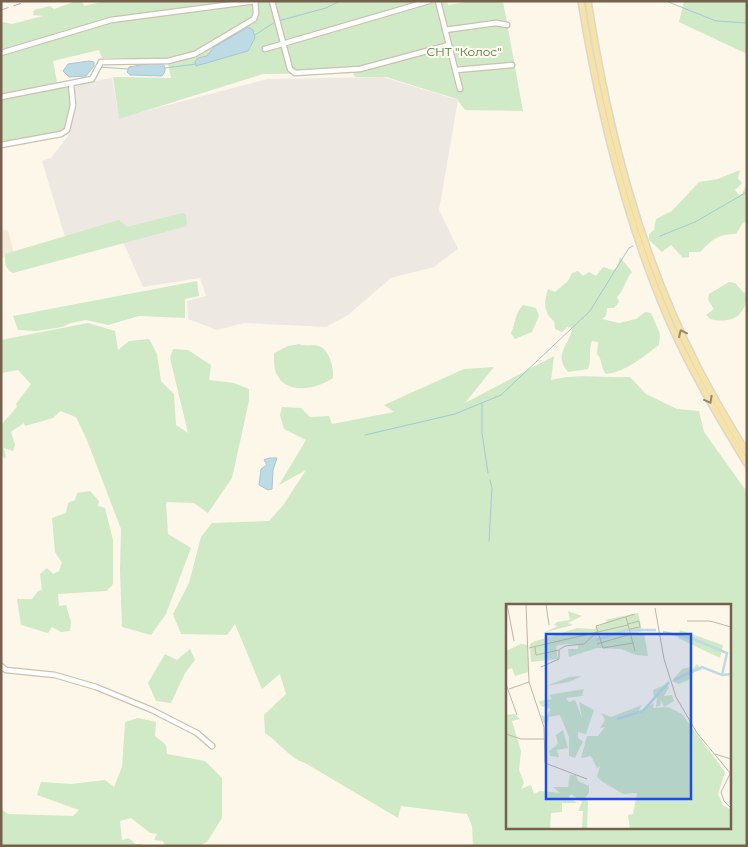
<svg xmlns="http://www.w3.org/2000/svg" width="748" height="847" viewBox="0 0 748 847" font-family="Montserrat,sans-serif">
  <rect width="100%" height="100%" fill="#fcf7e9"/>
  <polygon fill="#f3ead7" points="8,230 14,254 1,258 1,231"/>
  <polygon fill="#ede8e2" points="383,77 458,100 439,210 458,249 434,267 391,278 348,315 326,327 244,323 217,330 188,319 187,301 206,296 200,278 143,287 114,222 65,237 42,161 51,158 68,136 76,105 73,85 112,78 119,118 267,79"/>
  <g fill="#d0e9c7" fill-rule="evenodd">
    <path d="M 76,1 L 83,1 L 84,6 L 104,1 L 447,1 L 448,5 L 470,1 L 503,1 L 523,111 L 465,110 L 457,99 L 386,77 L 355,77 L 353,73 L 263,74 L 119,119 L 113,77 L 171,78 L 167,58 L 102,58 L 99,50 L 53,61 L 58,88 L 69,86 C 71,101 73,117 63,131 L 1,143 L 1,24 L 3,22 L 12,24 L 43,16 L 33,15 L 34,10 L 50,6 L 54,9 Z"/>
    <polygon points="684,1 747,1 747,54 679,22"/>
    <path d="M 740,170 L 738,178 L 742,183 L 735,190 L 739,195 L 742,194 L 747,183 L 747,221 L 742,224 L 736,234 C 717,234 712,240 700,252 L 689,252 L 689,257 L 683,258 L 671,245 L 662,252 L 649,240 L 649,234 L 654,230 L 656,219 L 672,211 L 699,182 L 718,179 Z"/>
    <path d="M 183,213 L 186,215 L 187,226 L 13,273 C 4,268 5,263 5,254 L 119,220 L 127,227 Z"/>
    <path d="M 620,257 L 632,272 C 625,280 625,289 617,297 L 619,302 L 614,308 L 607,308 L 606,316 L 602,319 L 619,323 L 636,319 L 645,312 L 651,313 L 660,334 L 659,345 C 642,357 628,371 606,374 C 600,367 603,360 597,354 L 598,342 L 592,341 C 588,350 592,360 588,369 L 568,372 C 552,353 571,344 572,328 L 567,327 L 562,332 L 555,329 L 554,321 C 543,312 544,301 548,289 L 555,292 L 568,281 L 572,273 L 578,271 L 583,276 L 589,272 L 596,276 L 603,267 L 613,270 L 617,267 Z"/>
    <polygon points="197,281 199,296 185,299 185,318 139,316 108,325 86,320 71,323 62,327 37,331 18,330 13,316"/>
    <path d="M 729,282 L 735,283 L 744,293 L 747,291 C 747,314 734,325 710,319 L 706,315 L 714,309 L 708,300 L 709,294 Z"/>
    <path d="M 523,305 L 536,308 L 539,316 L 532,332 L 515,339 L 511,333 C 516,323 514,314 523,305 Z"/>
    <polygon points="88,323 115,331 118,350 129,341 149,339 157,354 161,381 174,394 176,425 188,433 170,358 173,349 188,350 211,365 209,380 234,383 249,389 249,401 232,478 208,513 194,503 166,502 168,534 191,548 166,614 151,635 122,627 120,570 121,529 87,440 76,417 60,411 53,418 25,426 24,423 11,432 15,445 13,451 4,448 6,458 1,457 1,425 17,407 16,404 31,384 18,370 1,373 1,340"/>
    <path d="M 299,344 C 306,347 313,344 319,346 C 330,350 334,369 333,378 C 316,390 283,396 275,370 C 274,365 274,358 274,353 L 288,346 Z"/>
    <path d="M 554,356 L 551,380 C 578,373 603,378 630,377 L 646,394 L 677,409 L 699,411 L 704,432 L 747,492 L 747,846 L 473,846 L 472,826 L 467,814 L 401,806 L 398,818 L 305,763 C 289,758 279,742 265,733 L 264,715 L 286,694 L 280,674 L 262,689 L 235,624 L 227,635 L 181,634 L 173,614 L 189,583 L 201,537 L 212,523 L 269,521 L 284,504 L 306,470 L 279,485 L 306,440 L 284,429 L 280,415 L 282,407 L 301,408 L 310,417 L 329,416 L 332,424 L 394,412 L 384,405 L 464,369 L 494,367 L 465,403 ZM 507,606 L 729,606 L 729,828 L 507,828 Z"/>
    <polygon points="90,491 99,501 98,506 105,508 113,540 113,584 107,591 58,594 59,606 66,605 71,622 70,631 61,632 52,627 48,633 21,625 17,599 32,599 38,591 42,590 40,574 47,568 53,574 59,571 62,563 55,552 52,518 66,513 68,503 75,500 77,493"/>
    <polygon points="190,649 195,660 185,673 171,703 156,701 148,683 165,654 177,660"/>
    <polygon points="138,718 156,722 155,736 166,745 167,754 205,761 222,778 222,818 207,842 199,846 165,846 163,841 154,840 157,834 150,833 131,818 120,821 122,840 129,838 135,844 142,844 142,846 1,846 1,809 8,814 73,816 79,810 37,795 41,782 71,784 105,780 114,787 122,767 125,722"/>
  </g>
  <g fill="#bedae5" stroke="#a4c8d6">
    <polygon points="248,27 253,30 255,38 248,51 196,66 195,62 198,58 207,56 214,47"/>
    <polygon points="89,61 94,62 94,66 86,76 69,77 63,71 68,64"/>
    <path d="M 153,63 L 162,63 C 166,67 166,72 162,76 L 130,75 L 127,72 L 129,67 Z"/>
    <polygon points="269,458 277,458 273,470 272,489 268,490 259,485 261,469 267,465 264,460"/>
  </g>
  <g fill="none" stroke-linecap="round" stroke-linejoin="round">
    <g stroke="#a4c8d6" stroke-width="1">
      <polyline points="666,1 716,21 747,23"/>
      <polyline points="278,21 326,8 340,1"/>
      <polyline points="255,35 275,22"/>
      <polyline points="100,67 128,69"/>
      <polyline points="165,68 196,64"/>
      <polyline points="660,236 695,222 747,192"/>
      <polyline points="482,403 482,433 488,473"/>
      <polyline points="365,435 455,414 501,395 590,311 629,248 633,246"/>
      <polyline points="489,541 492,488 490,480"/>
    </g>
    <g stroke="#cdc0af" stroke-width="7">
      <g id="minor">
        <polyline points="272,1 290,69 295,73 360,69 449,45"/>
        <polyline points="438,1 460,89"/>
        <polyline points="445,30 496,23 507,25"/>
        <polyline points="265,49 429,1"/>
        <polyline points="1,53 111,20 256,1"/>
        <polyline points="456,70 512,65"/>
        <polyline points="1,97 92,79 101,62 168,61 195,54 254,19 256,13 255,1"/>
        <polyline points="1,145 61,134 67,130 73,105 71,84"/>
        <polyline points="1,666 6,670 55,675 96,687 152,710 197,733 212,746"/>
      </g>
    </g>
    <g stroke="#dbd6d1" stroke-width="8">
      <g id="major">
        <path d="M 581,1 C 599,111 625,219 669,321 C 691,371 719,418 747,464"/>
        <path d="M 588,1 C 608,128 639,253 698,367 C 713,397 730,425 747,453"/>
      </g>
    </g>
    <use href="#minor" stroke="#fff" stroke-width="4.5"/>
    <use href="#major" stroke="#f7e4a5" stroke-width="5"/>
    <polyline stroke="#bca7c6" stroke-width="1" stroke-dasharray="8 5" stroke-linecap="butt" points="1,10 28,1"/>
  </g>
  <defs><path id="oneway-chevron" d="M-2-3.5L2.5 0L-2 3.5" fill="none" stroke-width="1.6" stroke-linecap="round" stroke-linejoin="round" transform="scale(1.25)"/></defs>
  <g stroke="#9c8867">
    <use href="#oneway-chevron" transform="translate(682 333) rotate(-115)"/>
    <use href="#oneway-chevron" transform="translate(709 400) rotate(61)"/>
  </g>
  <g text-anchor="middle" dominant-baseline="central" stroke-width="4" stroke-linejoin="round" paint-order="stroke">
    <g font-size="12" fill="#4e7a45" stroke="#fefaef">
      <text x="464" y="51">СНТ "Колос"</text>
    </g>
  </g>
  <g transform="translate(506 604)">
    <rect width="225" height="225" fill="#fcf7e9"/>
    <path d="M 62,7 L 76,12 L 62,19 L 67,21 L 37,29 L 52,22 L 48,21 L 51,18 L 64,16 ZM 132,9 L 136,27 L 127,31 L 138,29 L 142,52 L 130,51 L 115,45 L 91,44 L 63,53 L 62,45 L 72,45 L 72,41 L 59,40 L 50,42 L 52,55 L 25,58 L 24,40 L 27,38 L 71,24 L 88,25 L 102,17 L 98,16 ZM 174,26 L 217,41 L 214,54 L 172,34 ZM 15,40 L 22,41 L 22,68 L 9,72 L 6,64 L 0,66 L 0,47 ZM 191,60 L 196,66 L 187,68 L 183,76 L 173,80 L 166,77 L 176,65 L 184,63 L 184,68 ZM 76,72 L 63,78 L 40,82 L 63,73 ZM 161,80 L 163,83 L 158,92 L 166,91 L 168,97 L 158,103 L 155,96 L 154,102 L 150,103 L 151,94 L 148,94 L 147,86 ZM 78,85 L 76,92 L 60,94 L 63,98 L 69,96 L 76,114 L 73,98 L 88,106 L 80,130 L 72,128 L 72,134 L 77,137 L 69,154 L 63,152 L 63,133 L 54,111 L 43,113 L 42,118 L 37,119 L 35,111 L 40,113 L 45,105 L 35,102 L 33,97 L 46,95 L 43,91 ZM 148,99 L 147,104 L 162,103 L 176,110 L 219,168 L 212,190 L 217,201 L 225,206 L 225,225 L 124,225 L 122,211 L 127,210 L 131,189 L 117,190 L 97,178 L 91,173 L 94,162 L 91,164 L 85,152 L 75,154 L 81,132 L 92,132 L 99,123 L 94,124 L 99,116 L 95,109 L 105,113 L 136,101 L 132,108 ZM 9,110 L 14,115 L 6,117 L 15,147 L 13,166 L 18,179 L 15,185 L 25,181 L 28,190 L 34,187 L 54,189 L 47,183 L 62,183 L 64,171 L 70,171 L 72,177 L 83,182 L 83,189 L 78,195 L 82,197 L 81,225 L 76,225 L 77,207 L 72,207 L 76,198 L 65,190 L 63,193 L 71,199 L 56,199 L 56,208 L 45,209 L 44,225 L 0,225 L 0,111 ZM 57,126 L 62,144 L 51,146 L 53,153 L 44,152 L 43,147 L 52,140 L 50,131 Z" fill="#d0e9c7"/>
    <path fill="none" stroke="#bedae5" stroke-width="2.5" d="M 157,28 L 185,34 L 221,49 L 216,71M 90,36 L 120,26 L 150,26M 168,76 L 196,63 L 216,71 L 225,70M 111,115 L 137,107 L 163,78"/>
    <path fill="none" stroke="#c2b6a6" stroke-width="1" d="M 1,0 L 8,37M 20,0 L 23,78 L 38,123 L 39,159 L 81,175M 40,0 L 43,21M 149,4 L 158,55 L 170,93 L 191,129 L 225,170M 120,13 L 129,47M 181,17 L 204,17 L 225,23M 122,20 L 133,17 L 134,23 L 124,25M 127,39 L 97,44 L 90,22 L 129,10M 91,40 L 125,30M 29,43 L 30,51 L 53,46 L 59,42 L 78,40 L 89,30M 23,44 L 122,21M 35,63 L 53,55 L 53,46M 0,80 L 11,111M 3,85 L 23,78M 0,130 L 15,135 L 38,135M 209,150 L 225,155M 225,168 L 215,188 L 218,197 L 225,204"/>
    <path fill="#1d4ed8" fill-opacity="0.15" stroke="#1d4ed8" stroke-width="2.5" d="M 40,30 L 185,30 L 185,195 L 40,195 Z"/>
    <rect width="225" height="225" fill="none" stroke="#75614d" stroke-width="2.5"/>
  </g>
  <rect width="748" height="847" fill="none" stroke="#75614d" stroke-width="5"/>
</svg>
